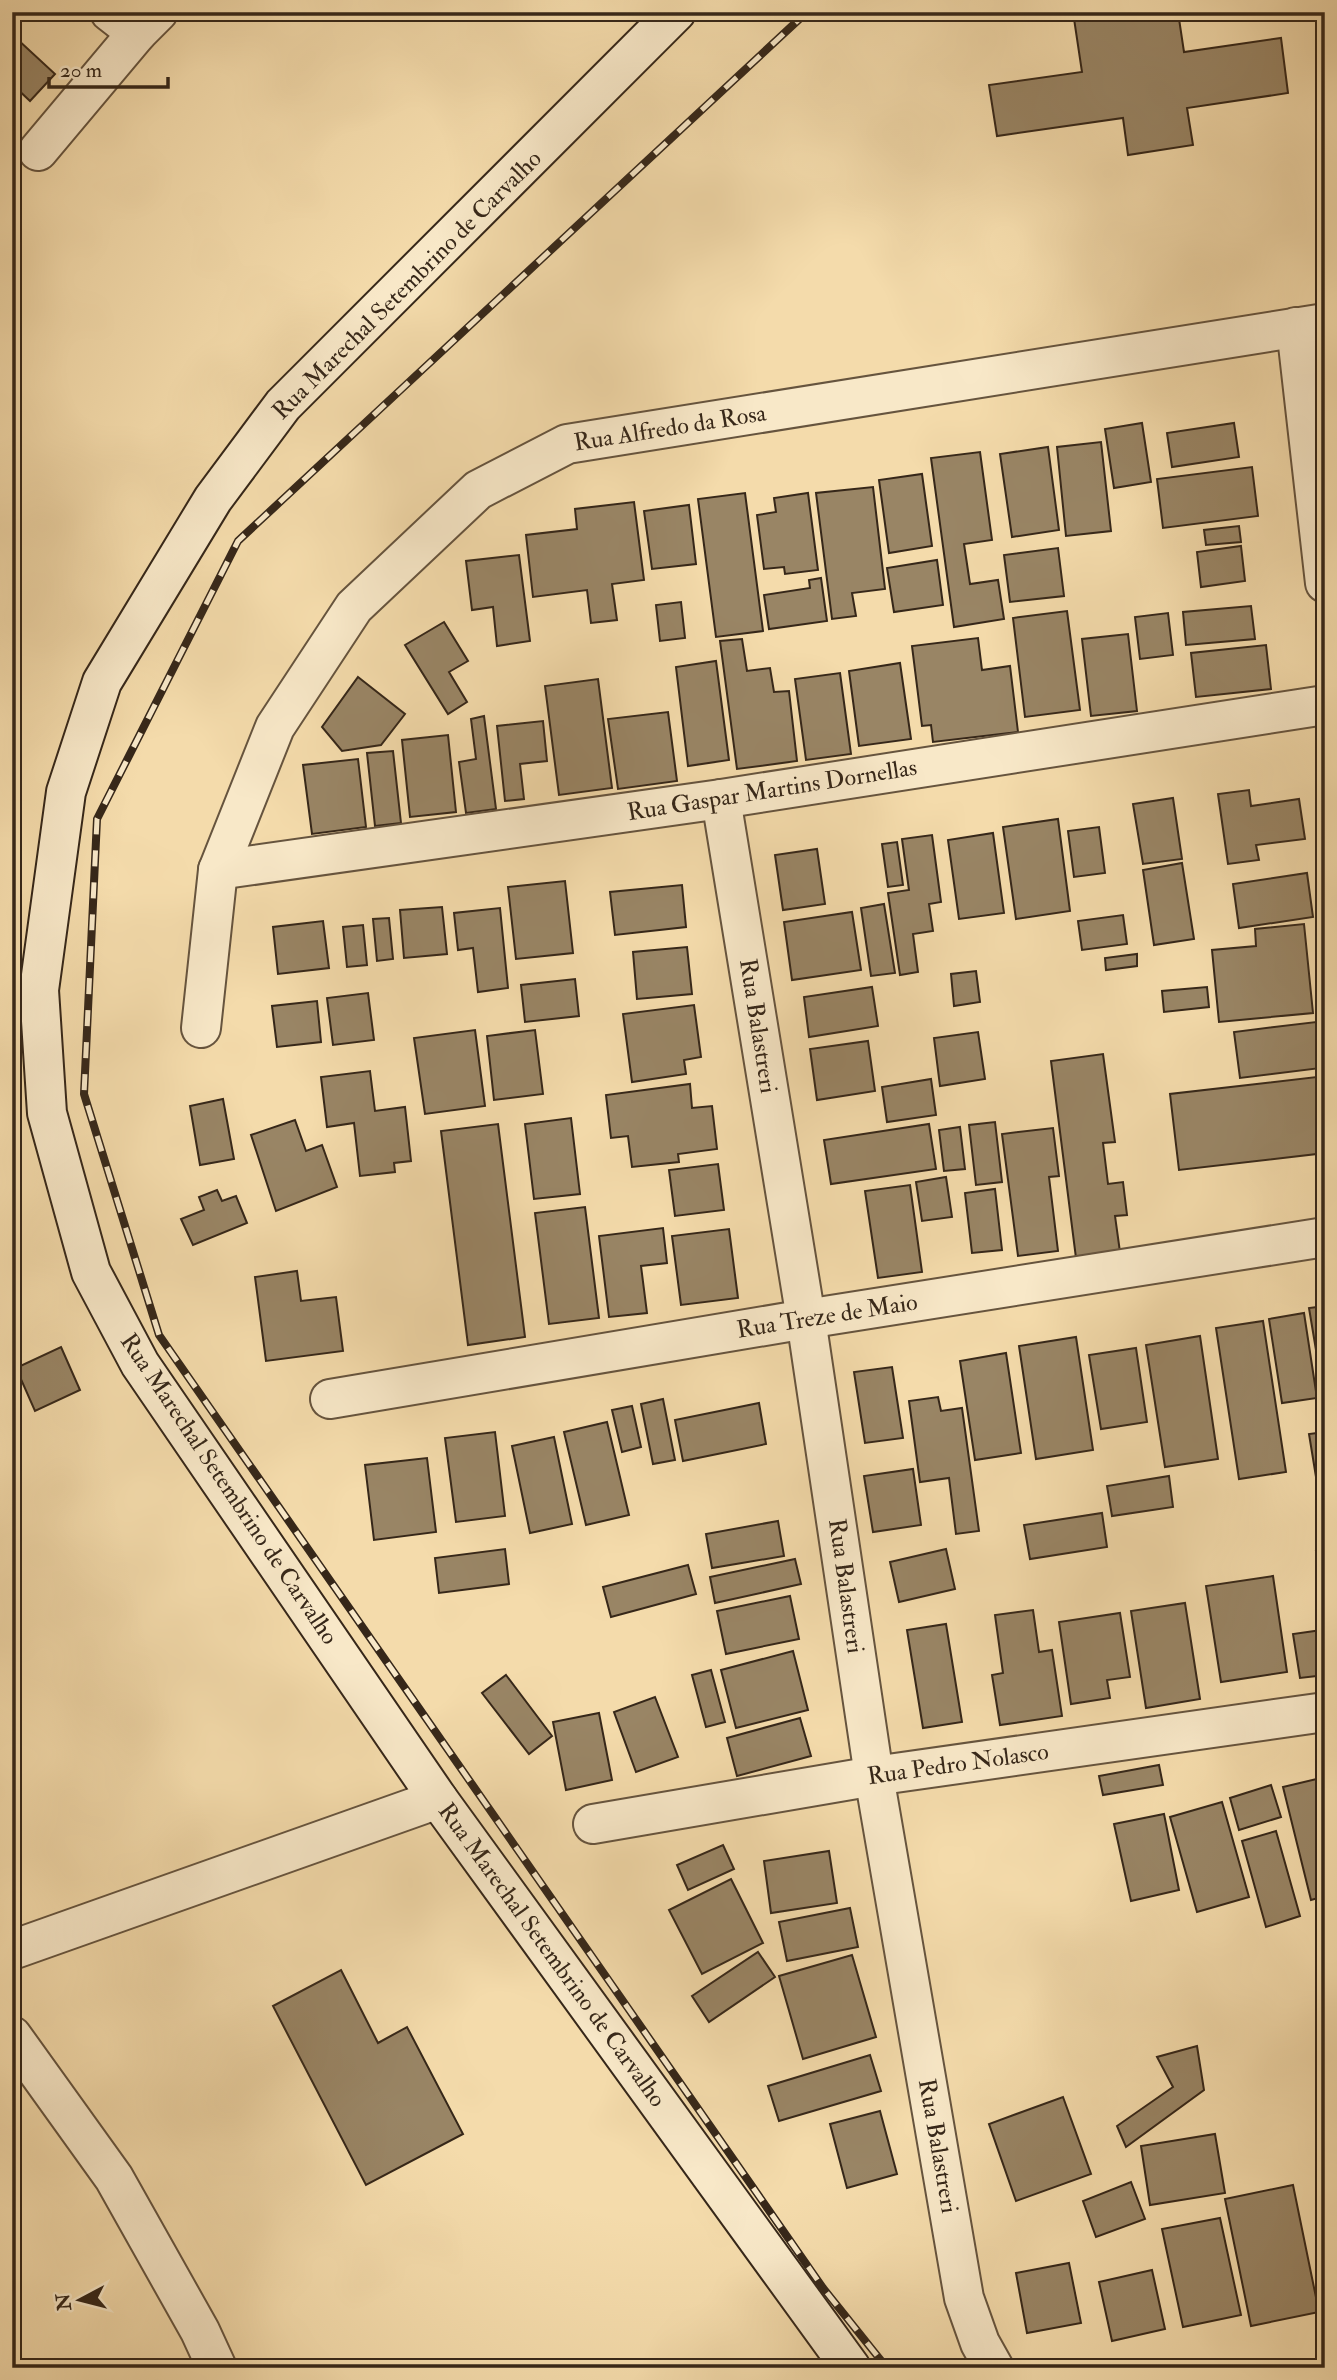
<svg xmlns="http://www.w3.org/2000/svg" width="1337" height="2380" viewBox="0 0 1337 2380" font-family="'IM FELL Double Pica',serif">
  <rect width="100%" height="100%" fill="#f4dbab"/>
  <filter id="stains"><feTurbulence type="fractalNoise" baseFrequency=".00286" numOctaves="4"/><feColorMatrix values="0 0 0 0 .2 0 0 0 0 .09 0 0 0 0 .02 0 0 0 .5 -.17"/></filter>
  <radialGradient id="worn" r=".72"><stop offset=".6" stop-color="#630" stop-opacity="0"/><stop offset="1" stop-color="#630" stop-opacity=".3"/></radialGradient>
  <g fill="#998565" stroke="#362719" stroke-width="2">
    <polygon points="1073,12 1178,12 1184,52 1281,38 1288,93 1187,108 1193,145 1128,155 1123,118 997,136 989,85 1082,72"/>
    <polygon points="16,38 55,74 30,101 12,84 12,43"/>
    <polygon points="1142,423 1151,482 1114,488 1105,429"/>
    <polygon points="1234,423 1239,457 1172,467 1167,433"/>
    <polygon points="1101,442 1111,531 1066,536 1057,447"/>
    <polygon points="1048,447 1059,530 1012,537 1000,454"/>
    <polygon points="980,452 992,540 964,544 970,584 998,580 1004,619 954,627 931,458"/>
    <polygon points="1252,467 1258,516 1163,528 1157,479"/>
    <polygon points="922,474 932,546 889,553 879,480"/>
    <polygon points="873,487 885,589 852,593 856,616 832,619 816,493"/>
    <polygon points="745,493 763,631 716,637 698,499"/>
    <polygon points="808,493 818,570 785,574 784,567 764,569 757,515 776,512 774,498"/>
    <polygon points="634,502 644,580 612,584 617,620 591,623 587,590 533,597 526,535 577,529 575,509"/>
    <polygon points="689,505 696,564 652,569 644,511"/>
    <polygon points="1239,526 1241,542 1206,545 1204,530"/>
    <polygon points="1241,546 1245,581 1201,587 1197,552"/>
    <polygon points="1058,548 1064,596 1010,602 1004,555"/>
    <polygon points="519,555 530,641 497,646 493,607 472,610 466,561"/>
    <polygon points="937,560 943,605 894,612 887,568"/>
    <polygon points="821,578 827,621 769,629 764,595 810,588 809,580"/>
    <polygon points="681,602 685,638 660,641 656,605"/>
    <polygon points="1251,606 1255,639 1186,645 1183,612"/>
    <polygon points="1067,611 1080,710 1025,717 1013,618"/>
    <polygon points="1168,613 1173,655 1140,659 1135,617"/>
    <polygon points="444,622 468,661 449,672 467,702 448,714 405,645"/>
    <polygon points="1128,634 1137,711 1091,716 1082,639"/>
    <polygon points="978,638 982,670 1010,666 1018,732 933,742 931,725 922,726 912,646"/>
    <polygon points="742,639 747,671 770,668 774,692 789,691 797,761 737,769 720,641"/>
    <polygon points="1266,645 1271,689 1196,697 1191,653"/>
    <polygon points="716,661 729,760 688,766 676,667"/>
    <polygon points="900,663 911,739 859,746 849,671"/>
    <polygon points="840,673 851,754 806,760 795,679"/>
    <polygon points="358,677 405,714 381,745 342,751 322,727"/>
    <polygon points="598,679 612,788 559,795 545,686"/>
    <polygon points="668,712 677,781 618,789 608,719"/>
    <polygon points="484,716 496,809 466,813 459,762 476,759 471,719"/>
    <polygon points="543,721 547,761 520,764 524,799 505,801 497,726"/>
    <polygon points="448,735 456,812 410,817 402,740"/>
    <polygon points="393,751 401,823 375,826 367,753"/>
    <polygon points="358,759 366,827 312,834 303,765"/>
    <polygon points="1249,790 1251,806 1299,799 1305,839 1256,845 1259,860 1228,864 1218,794"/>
    <polygon points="1173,798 1182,859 1143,864 1133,804"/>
    <polygon points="1058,819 1070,911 1016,919 1003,827"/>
    <polygon points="1099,827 1105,873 1074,877 1068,831"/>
    <polygon points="993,833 1004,913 959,919 948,840"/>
    <polygon points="932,835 941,902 929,904 933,931 913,934 918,972 900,975 888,893 909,890 902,839"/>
    <polygon points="897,842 903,885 888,887 882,844"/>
    <polygon points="817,849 825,904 783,910 775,855"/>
    <polygon points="1182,863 1194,939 1154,945 1143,870"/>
    <polygon points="1307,873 1313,917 1239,928 1233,884"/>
    <polygon points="565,881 573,953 516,959 508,887"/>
    <polygon points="682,885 686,927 615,935 610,892"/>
    <polygon points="884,904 895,973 871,976 861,908"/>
    <polygon points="442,907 447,954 404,958 400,910"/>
    <polygon points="500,908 508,988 478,992 473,948 458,950 454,913"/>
    <polygon points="852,912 861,970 792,980 784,922"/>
    <polygon points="1123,915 1127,944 1082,950 1078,921"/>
    <polygon points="389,918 393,959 377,961 373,919"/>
    <polygon points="323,921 329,968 278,974 273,927"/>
    <polygon points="1304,924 1313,1013 1219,1022 1212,950 1256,946 1255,929"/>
    <polygon points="363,925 367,965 347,967 343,927"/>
    <polygon points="687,947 692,994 637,999 633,952"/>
    <polygon points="1137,954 1137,966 1106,970 1105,958"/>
    <polygon points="976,971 980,1002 954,1006 951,974"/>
    <polygon points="575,979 579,1016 525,1022 521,985"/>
    <polygon points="872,987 878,1026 809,1037 804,997"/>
    <polygon points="1207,987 1209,1007 1164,1012 1162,991"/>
    <polygon points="368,993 374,1040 333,1045 327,998"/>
    <polygon points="317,1001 321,1042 277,1047 272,1006"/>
    <polygon points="694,1005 701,1057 684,1060 686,1074 632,1082 623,1014"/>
    <polygon points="1316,1022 1321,1068 1240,1078 1234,1032"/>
    <polygon points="475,1030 485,1106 425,1114 414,1038"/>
    <polygon points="535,1030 543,1094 494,1100 487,1036"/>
    <polygon points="978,1032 985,1079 940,1086 934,1038"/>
    <polygon points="868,1041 875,1091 817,1100 810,1049"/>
    <polygon points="1103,1054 1115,1142 1103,1143 1108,1184 1123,1182 1127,1215 1115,1216 1120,1252 1076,1258 1051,1061"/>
    <polygon points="370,1071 375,1111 405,1107 411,1161 394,1163 395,1172 360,1176 354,1123 327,1127 321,1077"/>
    <polygon points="1325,1076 1325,1153 1179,1170 1170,1094"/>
    <polygon points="931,1079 936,1115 887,1122 882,1087"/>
    <polygon points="690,1084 692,1108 712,1106 717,1149 678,1154 679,1162 632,1167 628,1136 611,1138 606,1095"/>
    <polygon points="223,1099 234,1159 200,1165 190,1106"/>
    <polygon points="571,1118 580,1194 534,1199 525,1124"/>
    <polygon points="295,1120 306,1151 322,1145 337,1187 276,1211 251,1135"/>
    <polygon points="995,1122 1002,1182 976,1185 969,1125"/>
    <polygon points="498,1124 525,1337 468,1345 441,1131"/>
    <polygon points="929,1124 936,1169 831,1184 824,1140"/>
    <polygon points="960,1127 965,1169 944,1171 939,1130"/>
    <polygon points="1053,1128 1059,1176 1049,1177 1058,1251 1018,1256 1002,1134"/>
    <polygon points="718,1164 724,1210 675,1216 669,1170"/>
    <polygon points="946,1177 952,1217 922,1221 916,1182"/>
    <polygon points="910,1185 922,1272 878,1278 865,1191"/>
    <polygon points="995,1189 1002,1250 972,1253 965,1193"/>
    <polygon points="217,1190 222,1201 236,1196 247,1223 193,1245 181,1219 204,1210 199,1197"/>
    <polygon points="585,1207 599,1318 549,1324 535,1213"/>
    <polygon points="663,1228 667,1263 641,1266 647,1313 609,1317 599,1236"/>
    <polygon points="729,1229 738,1298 681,1305 672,1236"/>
    <polygon points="297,1271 301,1301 336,1297 343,1351 266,1361 255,1277"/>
    <polygon points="1325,1306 1325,1373 1320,1374 1309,1308"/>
    <polygon points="1304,1313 1317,1398 1282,1403 1269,1319"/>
    <polygon points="1263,1321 1286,1472 1239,1479 1216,1328"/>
    <polygon points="1200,1336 1218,1459 1165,1467 1146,1345"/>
    <polygon points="1076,1337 1093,1450 1036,1459 1019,1346"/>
    <polygon points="61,1347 80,1390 35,1411 16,1368"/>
    <polygon points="1136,1348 1147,1422 1101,1429 1089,1355"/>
    <polygon points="1006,1353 1021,1453 975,1460 960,1361"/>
    <polygon points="892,1367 903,1438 865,1443 854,1372"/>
    <polygon points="1325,1377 1325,1426 1324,1426 1316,1378"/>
    <polygon points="938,1397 941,1411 962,1408 979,1531 956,1534 949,1478 920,1482 909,1401"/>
    <polygon points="663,1399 675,1460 653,1464 641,1404"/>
    <polygon points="759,1403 766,1444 683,1461 675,1420"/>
    <polygon points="632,1406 641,1447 622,1452 612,1410"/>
    <polygon points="607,1422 629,1515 586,1525 564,1432"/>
    <polygon points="495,1432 505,1516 456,1522 445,1438"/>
    <polygon points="1325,1432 1325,1476 1316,1477 1309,1434"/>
    <polygon points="554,1437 572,1524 530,1533 512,1446"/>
    <polygon points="427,1458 436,1532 374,1540 365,1465"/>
    <polygon points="913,1469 921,1525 873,1532 864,1476"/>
    <polygon points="1169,1476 1173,1507 1112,1516 1107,1486"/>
    <polygon points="1325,1486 1325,1527 1318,1487"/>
    <polygon points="1102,1513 1107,1547 1030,1559 1024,1525"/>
    <polygon points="778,1521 784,1556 712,1568 706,1534"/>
    <polygon points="505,1549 509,1584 439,1593 435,1558"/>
    <polygon points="946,1549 955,1589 899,1602 890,1562"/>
    <polygon points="1325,1550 1325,1610 1316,1551"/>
    <polygon points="795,1559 801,1584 715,1603 710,1577"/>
    <polygon points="688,1565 696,1594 611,1617 603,1587"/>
    <polygon points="1273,1576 1287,1672 1221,1682 1206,1586"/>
    <polygon points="790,1596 799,1639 726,1654 717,1611"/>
    <polygon points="1185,1603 1200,1699 1146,1708 1131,1611"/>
    <polygon points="1033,1610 1039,1652 1052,1650 1062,1716 1000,1725 992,1675 1003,1673 995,1615"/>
    <polygon points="1120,1613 1130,1677 1107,1680 1110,1698 1071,1704 1059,1622"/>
    <polygon points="946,1624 962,1722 923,1728 907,1630"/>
    <polygon points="1322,1630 1325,1675 1300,1678 1293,1634"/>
    <polygon points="793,1651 808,1710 736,1728 721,1670"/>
    <polygon points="711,1670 725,1722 706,1727 692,1675"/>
    <polygon points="506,1675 552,1736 529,1754 482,1693"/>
    <polygon points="655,1697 678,1757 636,1772 614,1712"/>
    <polygon points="599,1713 612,1780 566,1790 553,1722"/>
    <polygon points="800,1718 811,1756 737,1776 727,1738"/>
    <polygon points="1159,1765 1163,1785 1103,1795 1099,1776"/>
    <polygon points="1325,1777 1325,1896 1311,1900 1283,1787"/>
    <polygon points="1271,1785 1281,1817 1239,1830 1230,1798"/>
    <polygon points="1222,1802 1249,1897 1197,1912 1170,1817"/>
    <polygon points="1164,1814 1179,1890 1131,1901 1114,1824"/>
    <polygon points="1276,1831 1300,1916 1266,1927 1242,1841"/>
    <polygon points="723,1845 734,1869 688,1890 677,1865"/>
    <polygon points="829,1851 837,1903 771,1913 764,1861"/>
    <polygon points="731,1879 763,1943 702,1974 669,1910"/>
    <polygon points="850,1908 858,1947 787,1961 779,1922"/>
    <polygon points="758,1952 775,1977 709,2022 692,1996"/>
    <polygon points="852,1955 876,2037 803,2059 779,1976"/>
    <polygon points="341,1970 378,2043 407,2027 463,2134 366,2185 273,2006"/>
    <polygon points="1197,2046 1204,2090 1126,2147 1117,2126 1173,2087 1157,2057"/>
    <polygon points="870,2055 881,2091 779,2121 768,2086"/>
    <polygon points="1063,2097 1091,2174 1016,2201 989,2124"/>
    <polygon points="880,2111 897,2174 847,2188 830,2124"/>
    <polygon points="1215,2134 1225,2193 1150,2205 1141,2146"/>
    <polygon points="1325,2169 1325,2214 1322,2214 1317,2170"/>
    <polygon points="1131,2182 1145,2219 1096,2237 1083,2201"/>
    <polygon points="1293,2185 1319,2312 1251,2326 1225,2199"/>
    <polygon points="1220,2218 1241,2315 1183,2327 1162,2229"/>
    <polygon points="1069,2263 1081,2323 1027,2333 1016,2273"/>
    <polygon points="1152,2270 1165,2329 1112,2341 1099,2282"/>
  </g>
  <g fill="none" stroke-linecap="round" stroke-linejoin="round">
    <g stroke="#66543e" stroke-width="42">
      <g id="street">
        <polyline points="110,12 137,33"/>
        <polyline points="38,151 137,33 158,12"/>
        <polyline points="1296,327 1325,583"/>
        <polyline points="721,799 806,1319 874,1776 964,2298 980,2343 994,2368"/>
        <polyline points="218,870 721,799 1325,705"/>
        <polyline points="201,1028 218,870 275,727 354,607 478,490 567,444 1325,323"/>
        <polyline points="330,1399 806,1319 1325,1237"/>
        <polyline points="593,1824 874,1776 1325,1712"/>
        <polyline points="12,1950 438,1799"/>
        <polyline points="12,2036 114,2178 200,2331 217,2368"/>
      </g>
    </g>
    <g stroke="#362719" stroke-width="42">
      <polyline id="secondary" points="676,12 283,405 213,499 102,682 66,792 39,990 47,1113 91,1272 140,1364 438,1799 851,2368"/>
    </g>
    <use href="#street" stroke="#f8e8c8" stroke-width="38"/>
    <use href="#secondary" stroke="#f8e8c8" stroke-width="38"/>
    <g stroke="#362719" stroke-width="8">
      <polyline id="rail" points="807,12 238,541 97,819 84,1094 159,1335 823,2288 887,2368"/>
    </g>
    <use href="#rail" stroke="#f8e8c8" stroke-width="5" stroke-dasharray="16" stroke-linecap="butt"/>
  </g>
  <g text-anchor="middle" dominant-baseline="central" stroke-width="7" stroke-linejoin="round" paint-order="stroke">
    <g font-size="24" fill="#362719" stroke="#f8e8c8">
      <text transform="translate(407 285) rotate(-45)">Rua Marechal Setembrino de Carvalho</text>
      <text transform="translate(670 428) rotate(-9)">Rua Alfredo da Rosa</text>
      <text transform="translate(772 790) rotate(-9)">Rua Gaspar Martins Dornellas</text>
      <text transform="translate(758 1026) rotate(81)">Rua Balastreri</text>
      <text transform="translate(827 1316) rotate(-9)">Rua Treze de Maio</text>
      <text transform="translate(229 1489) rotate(56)">Rua Marechal Setembrino de Carvalho</text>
      <text transform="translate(846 1586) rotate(82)">Rua Balastreri</text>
      <text transform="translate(958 1764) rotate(-8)">Rua Pedro Nolasco</text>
      <text transform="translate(552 1955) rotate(54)">Rua Marechal Setembrino de Carvalho</text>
      <text transform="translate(938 2146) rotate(80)">Rua Balastreri</text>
    </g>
  </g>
  <rect width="1337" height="2380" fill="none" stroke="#f4dbab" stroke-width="42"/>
  <rect x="14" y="14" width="1309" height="2352" fill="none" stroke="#362719" stroke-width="3.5"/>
  <rect x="21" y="21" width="1295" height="2338" fill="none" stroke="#362719" stroke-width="2"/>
  <g transform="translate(80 2300) rotate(263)" stroke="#f8e8c8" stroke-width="5" paint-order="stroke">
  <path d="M0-5L12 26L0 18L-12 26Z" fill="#362719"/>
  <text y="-10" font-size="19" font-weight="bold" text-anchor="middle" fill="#362719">N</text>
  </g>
  <path d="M49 77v10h119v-10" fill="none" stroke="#362719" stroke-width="3.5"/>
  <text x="60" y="77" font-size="21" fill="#362719" stroke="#f8e8c8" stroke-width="5" paint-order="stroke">20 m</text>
  <rect width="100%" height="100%" filter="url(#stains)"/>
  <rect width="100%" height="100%" fill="url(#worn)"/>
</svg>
